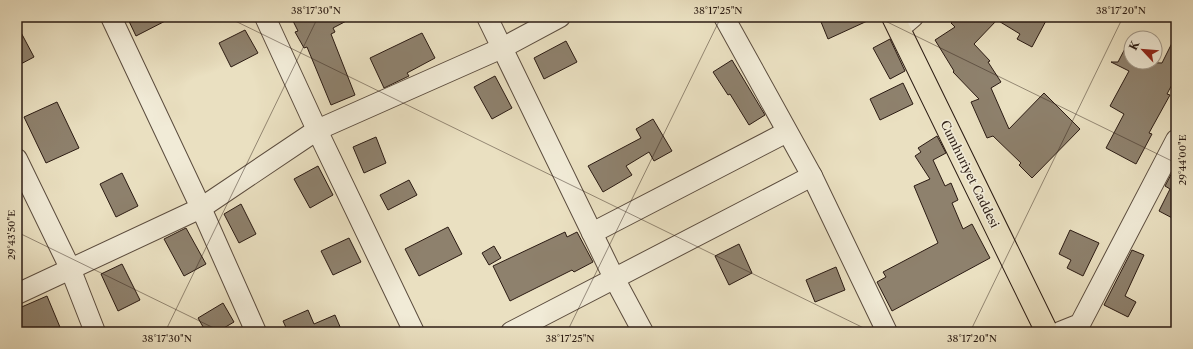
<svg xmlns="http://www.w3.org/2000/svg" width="1193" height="349" viewBox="0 0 1193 349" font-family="'Libre Caslon Text',serif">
  <rect width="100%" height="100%" fill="#eae0c1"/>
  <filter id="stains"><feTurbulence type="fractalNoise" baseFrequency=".005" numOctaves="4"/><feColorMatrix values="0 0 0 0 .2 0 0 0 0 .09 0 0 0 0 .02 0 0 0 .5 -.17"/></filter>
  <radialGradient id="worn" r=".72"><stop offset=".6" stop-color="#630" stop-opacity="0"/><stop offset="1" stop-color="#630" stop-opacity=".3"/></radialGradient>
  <g fill="#8e816d" stroke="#2b1b13">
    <polygon points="127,17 173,17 136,36"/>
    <polygon points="291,17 354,17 333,28 335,32 331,34 355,95 331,105 307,47 304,48 295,32 298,31"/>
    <polygon points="819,17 876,17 828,39"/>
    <polygon points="957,17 1048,17 1032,47 1017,39 1020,34 997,20 974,44 990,61 988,62 1001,82 991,88 1009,129 1044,93 1080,129 1032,178 1019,165 1021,163 993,136 987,138 971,102 979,99 953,72 954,71 935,40 955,27 951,23"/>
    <polygon points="17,25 34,57 17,66"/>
    <polygon points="245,30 258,53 231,67 219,43"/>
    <polygon points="422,33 435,58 407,73 409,76 384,88 370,58"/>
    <polygon points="1176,35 1176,77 1167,94 1170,95 1149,133 1152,134 1136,164 1106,148 1124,114 1110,106 1129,71 1111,62 1118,62 1131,37 1131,62 1162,63"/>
    <polygon points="890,39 905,71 890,79 873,48"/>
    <polygon points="566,41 577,62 544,79 534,58"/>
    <polygon points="732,60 765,115 749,125 730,94 728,95 713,72"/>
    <polygon points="495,76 512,108 492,119 474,87"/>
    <polygon points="903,83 913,104 880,120 870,99"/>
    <polygon points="57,102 79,148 46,163 24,117"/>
    <polygon points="653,119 672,151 654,161 649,152 626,166 632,175 603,192 588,166 641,138 636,129"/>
    <polygon points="937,136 946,153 933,160 945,186 951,183 958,200 952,203 963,229 972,224 990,258 892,311 877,282 886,277 883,272 938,243 914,186 930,179 915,156 921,152 918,148"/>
    <polygon points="376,137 386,163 364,173 353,147"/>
    <polygon points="1176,165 1176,220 1159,211 1170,189 1165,186"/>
    <polygon points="318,166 333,195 310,208 294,179"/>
    <polygon points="122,173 138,206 116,217 100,184"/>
    <polygon points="409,180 417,195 388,210 380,195"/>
    <polygon points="241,204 256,234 239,243 224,214"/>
    <polygon points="448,227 462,254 419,276 405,249"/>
    <polygon points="186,228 206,264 184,276 164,239"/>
    <polygon points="1070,230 1099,243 1083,276 1067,268 1071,260 1059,254"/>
    <polygon points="565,232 567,237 577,232 593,262 574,272 572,270 510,301 493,266"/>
    <polygon points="349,238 361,262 333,275 321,251"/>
    <polygon points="739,244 752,273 729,285 715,256"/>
    <polygon points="494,246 501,258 489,265 482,253"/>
    <polygon points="1132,250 1144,255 1125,296 1136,302 1128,317 1104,305"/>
    <polygon points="122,264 140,300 118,311 101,274"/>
    <polygon points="836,267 845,290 815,302 806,280"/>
    <polygon points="47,296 62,332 17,332 17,309"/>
    <polygon points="223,303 234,322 217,332 206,332 198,318"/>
    <polygon points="308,310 314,324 335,315 341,329 334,332 288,332 283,321"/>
  </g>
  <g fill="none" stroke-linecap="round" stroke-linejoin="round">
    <g stroke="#5b4c3e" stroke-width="22">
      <g id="minor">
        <polyline points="111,17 201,208 256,332"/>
        <polyline points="265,17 317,130 414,332"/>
        <polyline points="487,17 614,278 643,332"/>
        <polyline points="724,17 812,176 887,332"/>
        <polyline points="899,29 913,17"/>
        <polyline points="17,159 70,268 95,332"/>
        <polyline points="592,233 787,132"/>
        <polyline points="17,294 201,208 317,130 502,48 560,17"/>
        <polyline points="511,332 812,176"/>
        <polyline points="1060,332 1080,324 1176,140"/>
      </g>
    </g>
    <g stroke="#2b1b13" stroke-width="24">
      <polyline id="major" points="893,17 1047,332"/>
    </g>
    <use href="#minor" stroke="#f1ebd7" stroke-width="20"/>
    <use href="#major" stroke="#eae0c1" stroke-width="22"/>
  </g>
  <path fill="none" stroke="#2b1b13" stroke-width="1" stroke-opacity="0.45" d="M 227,17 L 872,332M 877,17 L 1176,163M 17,232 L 222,332M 165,332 L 318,17M 567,332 L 721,17M 970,332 L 1123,17"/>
  <g text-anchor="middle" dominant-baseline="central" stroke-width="3.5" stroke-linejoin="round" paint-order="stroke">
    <g font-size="12" fill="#2b1b13" stroke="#f1ebd7">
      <text transform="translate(970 174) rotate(64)">Cumhuriyet Caddesi</text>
    </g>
  </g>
  <rect width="1193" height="349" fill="none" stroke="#eae0c1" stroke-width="44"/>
  <g transform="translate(1143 50) rotate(296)"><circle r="19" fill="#f1ebd7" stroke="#a29889"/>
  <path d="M0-3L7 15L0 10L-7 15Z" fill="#8f2418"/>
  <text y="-6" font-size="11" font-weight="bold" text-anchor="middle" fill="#2b1b13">K</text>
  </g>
  <rect x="22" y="22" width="1149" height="305" fill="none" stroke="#2b1b13" stroke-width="1.5"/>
  <g font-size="10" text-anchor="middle" fill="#2b1b13">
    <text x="316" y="14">38°17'30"N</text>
    <text x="718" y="14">38°17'25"N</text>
    <text x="1121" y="14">38°17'20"N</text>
    <text transform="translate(1182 160) rotate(-90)" y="4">29°44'00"E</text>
    <text transform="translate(11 235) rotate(-90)" y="4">29°43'50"E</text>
    <text x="167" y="342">38°17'30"N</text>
    <text x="570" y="342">38°17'25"N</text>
    <text x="972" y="342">38°17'20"N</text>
  </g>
  <rect width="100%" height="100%" filter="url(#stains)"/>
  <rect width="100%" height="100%" fill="url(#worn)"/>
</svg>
